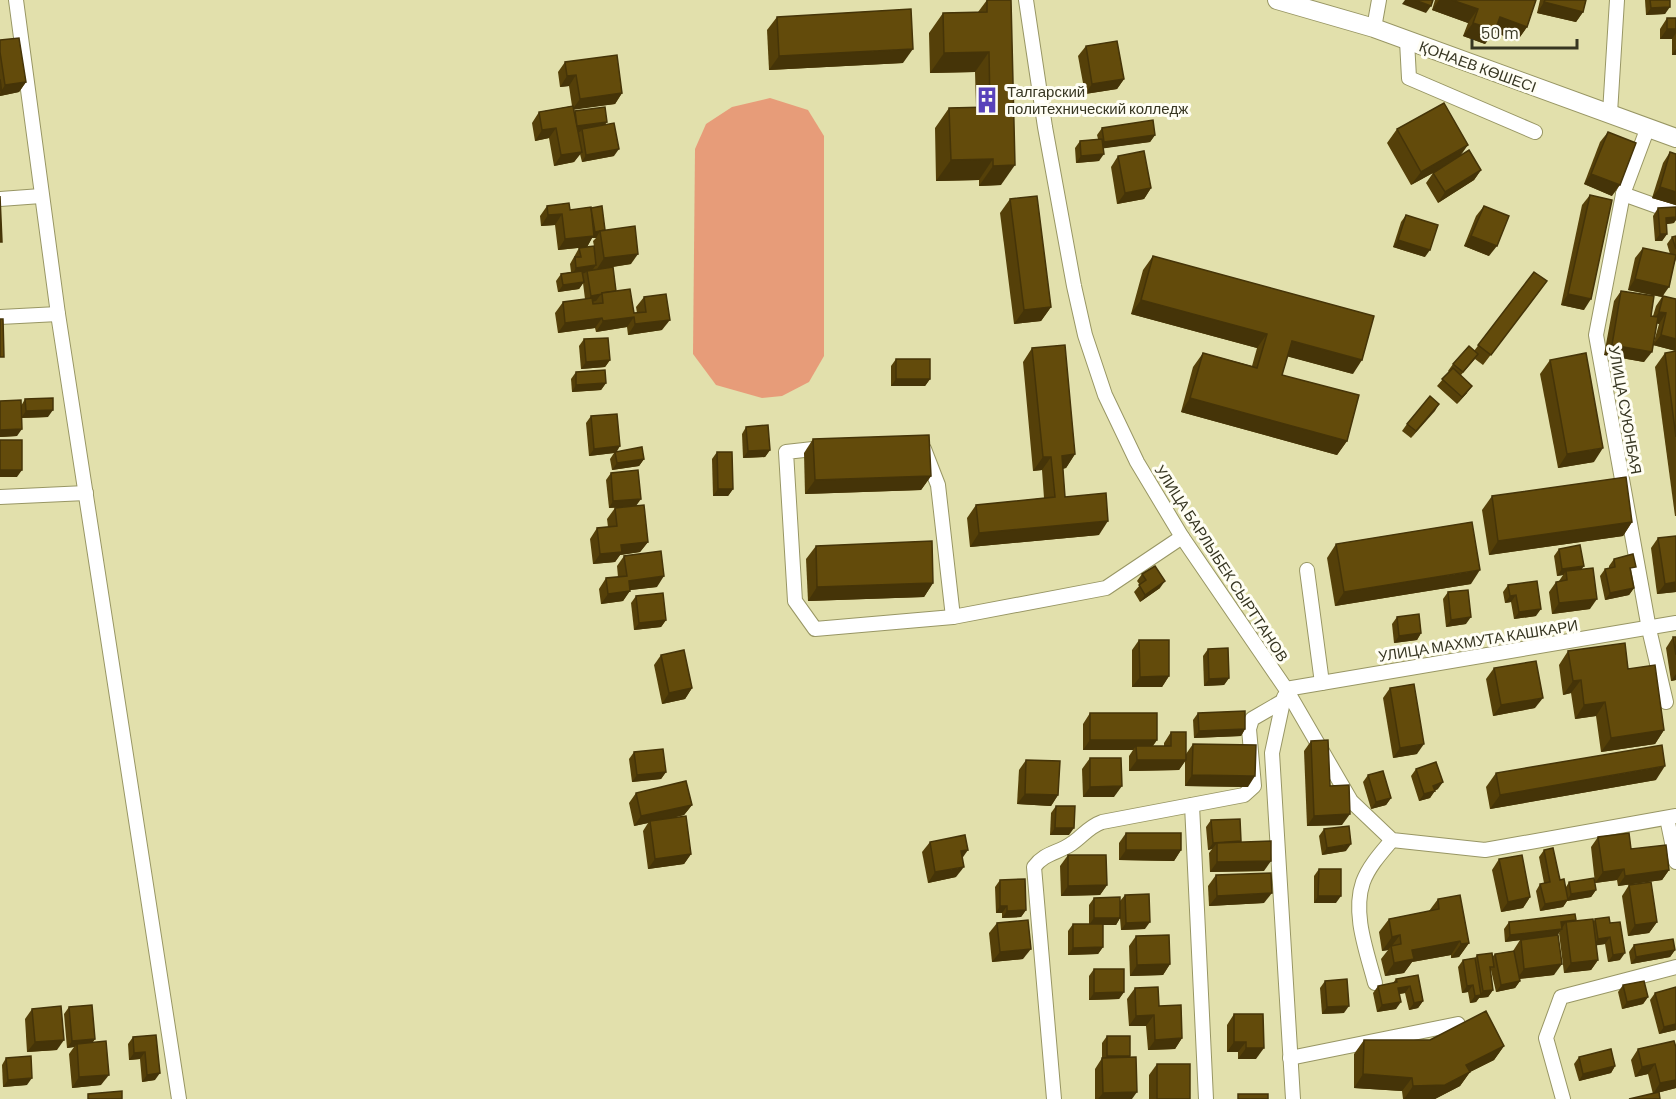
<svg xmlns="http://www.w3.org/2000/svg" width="1676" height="1099" viewBox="0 0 1676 1099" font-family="Barlow,sans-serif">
  <rect width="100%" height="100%" fill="#e2e0ac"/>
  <polygon fill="#e79c79" points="770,98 808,110 824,136 824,356 809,382 782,396 762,398 716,385 693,354 695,149 706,124 732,107"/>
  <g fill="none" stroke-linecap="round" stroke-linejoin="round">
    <g stroke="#989664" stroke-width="16">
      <g id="minor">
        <polyline points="16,0 58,314 179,1099"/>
        <polyline points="1026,0 1045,127 1074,286 1085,335 1105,395 1137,462 1182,537 1286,689 1351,801 1392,840 1485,850 1676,816"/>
        <polyline points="1374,28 1379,0"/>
        <polyline points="1407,41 1409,78 1535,132"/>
        <polyline points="1610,113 1617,0"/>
        <polyline points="1648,127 1623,194 1596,335 1649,629 1666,702"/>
        <polyline points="1623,194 1676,213"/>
        <polyline points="0,199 41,196"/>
        <polyline points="0,317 58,314"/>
        <polyline points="822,448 786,452 795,601 815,629 953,617 1106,588 1182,537"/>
        <polyline points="924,449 938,485 953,617"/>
        <polyline points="0,497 86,493"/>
        <polyline points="1307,570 1322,683"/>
        <polyline points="1286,689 1676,623"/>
        <polyline points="1284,697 1272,753 1293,1099"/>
        <polyline points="1192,805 1206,1099"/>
        <polyline points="1667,818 1676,862"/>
        <path d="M 1375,983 C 1367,952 1352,914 1363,882 C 1369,866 1381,853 1392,840"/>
        <polyline points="1290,1058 1458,1024"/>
        <path d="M 1054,1099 L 1034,867 C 1044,853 1058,853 1071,844 C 1082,837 1088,827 1102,822 L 1244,795 L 1254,786 L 1249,729 L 1252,719 L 1283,701"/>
        <polyline points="1563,1099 1546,1038 1561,997 1676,967"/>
      </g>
    </g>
    <g stroke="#989664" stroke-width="20">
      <polyline id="major" points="1277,0 1374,28 1676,138"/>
    </g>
    <use href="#minor" stroke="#fff" stroke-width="14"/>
    <use href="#major" stroke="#fff" stroke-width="18"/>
  </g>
  <g fill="#554009">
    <polygon points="987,0 1001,185 979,186 979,180 936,181 935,128 949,108 976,107 975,72 930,73 929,33 943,13 978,12"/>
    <polygon points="1435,0 1536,0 1527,27 1517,41 1494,32 1485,44 1463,36 1468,23 1432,10"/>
    <polygon points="1540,0 1586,0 1583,12 1576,22 1537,13"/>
    <polygon points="1645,0 1670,0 1665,14 1646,15"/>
    <polygon points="777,17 903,63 769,70 767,30"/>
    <polygon points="1667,18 1676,18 1676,55 1672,55 1672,39 1660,39 1660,29"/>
    <polygon points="0,40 26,82 19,92 0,96"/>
    <polygon points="1086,46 1124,79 1117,89 1085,94 1078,56"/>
    <polygon points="565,62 622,93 615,104 574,109 574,112 605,125 614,156 582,162 580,154 574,162 554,166 549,138 535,141 532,123 539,112 572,106 569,86 560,87 558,72"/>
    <polygon points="1102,128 1155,135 1150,142 1103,148 1099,161 1076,163 1075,148 1080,141 1098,139 1097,135"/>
    <polygon points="1397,129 1461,155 1481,170 1474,180 1438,203 1426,183 1433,173 1411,185 1387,143"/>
    <polygon points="1608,132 1612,196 1584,184 1600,142"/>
    <polygon points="1670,152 1676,154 1676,205 1652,198 1663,163"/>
    <polygon points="1118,156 1151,188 1144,199 1117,204 1111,167"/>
    <polygon points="1590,195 1584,310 1561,305 1582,205"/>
    <polygon points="1010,199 1051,307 1041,321 1014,324 1000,213"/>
    <polygon points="547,206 570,210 591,207 605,230 631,264 613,267 616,291 634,313 637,313 636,307 644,297 662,330 628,335 627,327 596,332 595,328 558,333 555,313 563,302 585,299 583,283 579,289 558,292 556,281 561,274 571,272 570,264 579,248 594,246 593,241 596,238 592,238 587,247 558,250 555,225 541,226 540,216"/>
    <polygon points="1484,206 1489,256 1464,246 1476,216"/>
    <polygon points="1658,208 1674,223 1666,224 1667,234 1662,241 1655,241 1653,216"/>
    <polygon points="1406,215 1425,257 1393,247 1401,222"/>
    <polygon points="1676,236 1676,259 1663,296 1676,299 1676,351 1653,345 1659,324 1657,323 1644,362 1604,355 1614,301 1621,291 1651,316 1653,316 1656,306 1662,297 1628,290 1635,258 1643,248 1670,254 1667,244 1672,237"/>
    <polygon points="1153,256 1353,374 1287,356 1282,375 1347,441 1337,455 1181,412 1193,367 1203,353 1252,366 1257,348 1131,314 1143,270"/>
    <polygon points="1534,272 1547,281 1483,365 1475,359 1461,375 1467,393 1457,404 1437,386 1449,372 1448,371 1453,364 1474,351"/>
    <polygon points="584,339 610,360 605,367 581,369 579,346"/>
    <polygon points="1032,348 1075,454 1066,468 1063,469 1065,497 1099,535 970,547 967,518 976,505 1044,498 1042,470 1033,471 1023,362"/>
    <polygon points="1676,351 1676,516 1675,516 1655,367 1665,353"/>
    <polygon points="896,359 930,379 925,386 891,386 891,366"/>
    <polygon points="1550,360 1594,462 1558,468 1540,374"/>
    <polygon points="576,372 606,383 601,390 572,392 571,379"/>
    <polygon points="25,399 48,417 21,418 17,436 0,437 0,401 21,406"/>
    <polygon points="1439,404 1411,438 1402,431 1407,424"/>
    <polygon points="591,416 617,451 644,459 639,466 612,470 610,459 614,453 589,456 586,423"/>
    <polygon points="746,427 770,450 765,457 743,458 742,434"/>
    <polygon points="813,439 931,476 921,490 805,494 804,453"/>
    <polygon points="717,452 733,489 728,496 713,496 712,459"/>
    <polygon points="611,473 636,506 609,508 606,480"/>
    <polygon points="1492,496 1632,522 1623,536 1489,555 1482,510"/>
    <polygon points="615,508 648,542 640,552 620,555 615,562 593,564 590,539 597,528 608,527 607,519"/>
    <polygon points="1658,538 1676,592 1657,594 1651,548"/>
    <polygon points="1336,544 1471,584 1335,606 1327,558"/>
    <polygon points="816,546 933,583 924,597 808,601 806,559"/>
    <polygon points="1559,549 1581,569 1590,609 1552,614 1549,592 1556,582 1559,581 1563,575 1557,576 1554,556"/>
    <polygon points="624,556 657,587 630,590 623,601 601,604 599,589 606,578 618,577 617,566"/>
    <polygon points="1614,559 1631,573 1634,588 1629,595 1605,600 1600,576 1605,569 1609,568 1609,566"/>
    <polygon points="1142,574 1160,588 1140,602 1134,592 1140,585 1137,581"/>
    <polygon points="1508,585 1536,616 1514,619 1511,602 1505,603 1503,592"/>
    <polygon points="1448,592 1466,624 1446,627 1443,599"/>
    <polygon points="636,596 666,620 661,627 634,630 631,603"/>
    <polygon points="1397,617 1421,633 1417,640 1394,643 1392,624"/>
    <polygon points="1673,637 1676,637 1676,680 1671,681 1666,648"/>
    <polygon points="1139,640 1169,676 1162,687 1132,687 1132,650"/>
    <polygon points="1208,649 1229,678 1224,685 1204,686 1203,656"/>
    <polygon points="1568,651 1628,669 1664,730 1655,744 1601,752 1596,716 1575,719 1571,693 1563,695 1559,665"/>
    <polygon points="661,655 692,688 685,699 662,704 654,665"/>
    <polygon points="1494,668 1535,708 1493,716 1486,679"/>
    <polygon points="1390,688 1417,754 1393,758 1383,698"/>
    <polygon points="1090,713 1157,740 1153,746 1164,746 1164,743 1171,732 1186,754 1193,744 1248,787 1185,786 1185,761 1179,770 1129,771 1129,756 1133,750 1083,750 1083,724"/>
    <polygon points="1198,713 1245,729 1241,736 1194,738 1193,720"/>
    <polygon points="1311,741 1342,825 1307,826 1304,751"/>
    <polygon points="634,752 666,772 661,779 632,782 629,759"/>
    <polygon points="1090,758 1114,797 1083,797 1082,769"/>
    <polygon points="1026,760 1058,795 1051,806 1017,804 1019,770"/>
    <polygon points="1416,769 1438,789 1434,791 1430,798 1419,801 1411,776"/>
    <polygon points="1496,773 1656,780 1490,809 1486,787"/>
    <polygon points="1368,775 1391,798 1386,805 1371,809 1363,782"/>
    <polygon points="636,793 692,805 684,815 672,818 691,854 684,864 648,869 643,831 648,823 634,826 629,803"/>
    <polygon points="1056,806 1069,835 1050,835 1051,813"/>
    <polygon points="1211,820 1241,841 1264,871 1210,872 1209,853 1212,849 1208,850 1206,827"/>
    <polygon points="1324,829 1346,851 1322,855 1319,836"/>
    <polygon points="1126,833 1181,850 1174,861 1119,860 1119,843"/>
    <polygon points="1598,837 1631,849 1669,870 1662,880 1618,886 1617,880 1595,883 1591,847"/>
    <polygon points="930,842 956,877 928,883 922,852"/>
    <polygon points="1544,850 1560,880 1566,887 1569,882 1596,890 1591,897 1567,901 1563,907 1540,911 1536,891 1540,884 1544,883 1539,857"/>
    <polygon points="1068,855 1107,885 1100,895 1061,896 1060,866"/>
    <polygon points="1499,859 1530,897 1523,908 1501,912 1492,870"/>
    <polygon points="1319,869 1336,903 1314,903 1314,876"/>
    <polygon points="1216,875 1264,903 1209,906 1208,886"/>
    <polygon points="1000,880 1026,910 1021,917 1002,918 1002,913 996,913 995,887"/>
    <polygon points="1629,885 1657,922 1649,933 1628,936 1622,896"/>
    <polygon points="1125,895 1145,929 1121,930 1120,918 1116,925 1103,925 1103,947 1098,954 1068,955 1068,931 1073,924 1089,924 1089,905 1094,898 1120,901"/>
    <polygon points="1438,899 1469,943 1459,957 1451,958 1451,955 1412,962 1404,973 1385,976 1381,959 1388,950 1382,951 1379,932 1389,919 1429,911"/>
    <polygon points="1595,919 1610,923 1620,960 1608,962 1605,944 1596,945 1598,960 1591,970 1564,973 1559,933 1562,928 1557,935 1554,975 1519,979 1520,981 1515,988 1496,992 1491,970 1490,972 1493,990 1488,997 1479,998 1476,1002 1470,1003 1468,992 1462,993 1458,967 1463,960 1475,958 1477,955 1492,957 1495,954 1513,951 1520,940 1505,942 1504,929 1509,922 1576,920 1575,921 1594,921"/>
    <polygon points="997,923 1023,959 992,962 989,933"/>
    <polygon points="1136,936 1170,964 1163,975 1130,976 1129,946"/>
    <polygon points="1634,945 1675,950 1670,957 1631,964 1629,952"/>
    <polygon points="1094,969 1124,992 1119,999 1089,1000 1089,976"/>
    <polygon points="1418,975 1423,1001 1418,1008 1409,1010 1405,993 1399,994 1396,1009 1377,1012 1373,993 1378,986 1393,983 1396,979"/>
    <polygon points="1325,981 1344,1013 1322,1014 1320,988"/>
    <polygon points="1623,985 1648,997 1643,1004 1622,1009 1618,992"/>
    <polygon points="1135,988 1159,1006 1182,1038 1175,1049 1148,1050 1146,1026 1129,1026 1127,999"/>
    <polygon points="1676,989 1676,1030 1659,1034 1650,1000 1655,993"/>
    <polygon points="69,1007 95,1039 92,1043 101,1085 72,1088 69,1054 74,1047 67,1048 64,1014"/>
    <polygon points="32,1009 57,1050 27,1052 25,1019"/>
    <polygon points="1234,1014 1256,1059 1238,1059 1238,1052 1227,1052 1227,1025"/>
    <polygon points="156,1035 155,1080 142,1082 140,1059 129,1060 128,1044 133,1037"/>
    <polygon points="1107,1036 1130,1056 1129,1058 1132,1099 1095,1099 1095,1069 1102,1058 1102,1043"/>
    <polygon points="1364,1040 1504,1046 1494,1060 1470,1072 1460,1086 1435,1099 1403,1099 1402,1091 1354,1088 1354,1054"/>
    <polygon points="1674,1041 1676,1088 1653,1094 1648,1074 1635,1077 1631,1060 1638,1049"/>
    <polygon points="1579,1057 1615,1066 1611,1073 1579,1081 1574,1064"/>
    <polygon points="6,1058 27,1085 3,1087 2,1065"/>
    <polygon points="1157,1064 1190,1099 1149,1099 1149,1075"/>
  </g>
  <g fill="#453408">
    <polygon points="1405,0 1415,0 1431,6 1426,13 1402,4"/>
    <polygon points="1439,0 1452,0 1478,9 1468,23 1432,10"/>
    <polygon points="1544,2 1583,12 1576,22 1537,13"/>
    <polygon points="1670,7 1665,14 1646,15 1651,8"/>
    <polygon points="1500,17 1527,27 1517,41 1494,32 1485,44 1463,36 1473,23"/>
    <polygon points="1667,29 1676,29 1676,33 1672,39 1660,39"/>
    <polygon points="913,49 903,63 769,70 779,56"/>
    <polygon points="1676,49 1676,55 1672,55"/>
    <polygon points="989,52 975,72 930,73 944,53"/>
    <polygon points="576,75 569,86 560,87 567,76"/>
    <polygon points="1124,79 1117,89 1085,94 1092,84"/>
    <polygon points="26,82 19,92 0,96 0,93 5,85"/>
    <polygon points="622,93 615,104 572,110 580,99"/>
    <polygon points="607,122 602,129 582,129 580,132 572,133 577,126"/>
    <polygon points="556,128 549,138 535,141 542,130"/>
    <polygon points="1155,135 1150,142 1099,149 1104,142"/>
    <polygon points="1468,145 1458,159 1411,185 1421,172"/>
    <polygon points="619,149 614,156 582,162 586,155"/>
    <polygon points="582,152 574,162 554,166 561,155"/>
    <polygon points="1104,154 1099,161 1076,163 1081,156"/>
    <polygon points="993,159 979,180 936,181 951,160"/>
    <polygon points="1015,165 1001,185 979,186 993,166"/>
    <polygon points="1481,170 1474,180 1438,203 1445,192"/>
    <polygon points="1591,174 1620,185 1612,196 1584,184"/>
    <polygon points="1660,187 1676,192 1676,205 1652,198"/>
    <polygon points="1151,188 1144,199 1117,204 1125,193"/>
    <polygon points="562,214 555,225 541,226 548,215"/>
    <polygon points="1676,217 1676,220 1674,223 1661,225 1666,218"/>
    <polygon points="600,231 596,238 592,238 587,247 558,250 565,239 591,236 595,232"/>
    <polygon points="1660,234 1667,234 1662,241 1655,241"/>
    <polygon points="1471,236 1497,246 1489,256 1464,246"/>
    <polygon points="1398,240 1430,250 1425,257 1393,247"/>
    <polygon points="638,254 631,264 597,269 604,258"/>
    <polygon points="596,265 591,272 587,271 585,273 572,275 576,268"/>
    <polygon points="1635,279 1669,287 1662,297 1628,290"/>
    <polygon points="584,282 579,289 558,292 563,285"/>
    <polygon points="601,294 596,301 586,303 591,296"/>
    <polygon points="1568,294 1591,299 1584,310 1561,305"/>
    <polygon points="1141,300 1267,334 1257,348 1131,314"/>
    <polygon points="1051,307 1041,321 1014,324 1024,310"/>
    <polygon points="1659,312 1666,313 1659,324 1652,322"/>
    <polygon points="634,317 627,327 596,332 603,321"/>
    <polygon points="602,318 595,328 558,333 565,323"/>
    <polygon points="670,320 662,330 628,335 635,324"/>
    <polygon points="1661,335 1676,339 1676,351 1653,345"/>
    <polygon points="1292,341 1362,360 1353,374 1282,355"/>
    <polygon points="1612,345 1652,352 1644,362 1604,355"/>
    <polygon points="610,360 605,367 581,369 586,362"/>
    <polygon points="896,379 930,379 925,386 891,386"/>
    <polygon points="606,383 601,390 572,392 576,385"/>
    <polygon points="1472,386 1467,393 1457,404 1462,397"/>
    <polygon points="1190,398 1347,441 1337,455 1181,412"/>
    <polygon points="1439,404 1435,411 1411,438 1416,431"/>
    <polygon points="53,410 48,417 21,418 26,411"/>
    <polygon points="22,429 17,436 0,437 0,430"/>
    <polygon points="620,446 616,453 615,452 614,453 589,456 594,449"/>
    <polygon points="1603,448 1594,462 1558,468 1567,454"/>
    <polygon points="770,450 765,457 743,458 748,451"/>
    <polygon points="1075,454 1066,468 1052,469 1062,456"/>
    <polygon points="1043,457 1051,457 1042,470 1033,471"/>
    <polygon points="644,459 639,466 612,470 617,463"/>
    <polygon points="0,470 22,470 17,477 0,477"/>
    <polygon points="931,476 921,490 805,494 815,480"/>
    <polygon points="718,489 733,489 728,496 713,496"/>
    <polygon points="641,499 636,506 609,508 613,501"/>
    <polygon points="1108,521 1099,535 970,547 979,533"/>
    <polygon points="1632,522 1623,536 1489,555 1498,541"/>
    <polygon points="648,542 640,552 620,555 615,562 593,564 600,554 621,545"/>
    <polygon points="1584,566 1579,573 1566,571 1563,575 1557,576 1562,569"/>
    <polygon points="1480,570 1471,584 1335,606 1344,592"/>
    <polygon points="664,576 657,587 622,591 629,581"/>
    <polygon points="1165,581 1160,588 1140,602 1145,595"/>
    <polygon points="1676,582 1676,592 1657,594 1665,584"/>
    <polygon points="933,583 924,597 808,601 817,587"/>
    <polygon points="1634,588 1629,595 1605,600 1610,593"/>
    <polygon points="630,591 623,601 601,604 608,594"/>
    <polygon points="1516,595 1511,602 1505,603 1510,596"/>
    <polygon points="1597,599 1590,609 1552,614 1559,603"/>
    <polygon points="1541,609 1536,616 1514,619 1519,612"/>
    <polygon points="1471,617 1466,624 1446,627 1451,620"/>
    <polygon points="666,620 661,627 634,630 639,623"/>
    <polygon points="1421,633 1417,640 1394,643 1399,636"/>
    <polygon points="1676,674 1676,680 1671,681"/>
    <polygon points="1169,676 1162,687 1132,687 1140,677"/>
    <polygon points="1229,678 1224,685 1204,686 1209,679"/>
    <polygon points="1581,680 1571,693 1563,695 1573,681"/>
    <polygon points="692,688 685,699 662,704 669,693"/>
    <polygon points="1543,698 1535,708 1493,716 1501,705"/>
    <polygon points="1605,702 1596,716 1575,719 1584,705"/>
    <polygon points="1245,729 1241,736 1194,738 1199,731"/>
    <polygon points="1664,730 1655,744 1601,752 1611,738"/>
    <polygon points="1090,740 1157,740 1149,750 1136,746 1133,750 1083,750"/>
    <polygon points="1424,744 1417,754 1393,758 1400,748"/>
    <polygon points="1137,760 1186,760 1179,770 1129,771"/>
    <polygon points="1665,766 1656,780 1490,809 1500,795"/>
    <polygon points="666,772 661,779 632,782 637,775"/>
    <polygon points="1192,775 1255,776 1248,787 1185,786"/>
    <polygon points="1443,782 1438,789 1428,793 1433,786"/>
    <polygon points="1122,786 1114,797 1083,797 1090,787"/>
    <polygon points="1435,791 1430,798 1419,801 1424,794"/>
    <polygon points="1025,794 1058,795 1051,806 1017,804"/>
    <polygon points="1391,798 1386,805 1371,809 1376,802"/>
    <polygon points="692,805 684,815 650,823 650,821 648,823 634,826 641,816"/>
    <polygon points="1350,814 1342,825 1307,826 1314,816"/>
    <polygon points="1055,828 1074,828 1069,835 1050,835"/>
    <polygon points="1213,843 1217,843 1212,849 1208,850"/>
    <polygon points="1351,844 1346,851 1322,855 1327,848"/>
    <polygon points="968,850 961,860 961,851"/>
    <polygon points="1126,850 1181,850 1174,861 1119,860"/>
    <polygon points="691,854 684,864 648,869 655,859"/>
    <polygon points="1271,861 1264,871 1210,872 1217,862"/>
    <polygon points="964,867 956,877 928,883 935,872"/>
    <polygon points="1624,869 1617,880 1595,883 1603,872"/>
    <polygon points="1669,870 1662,880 1618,886 1625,876"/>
    <polygon points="1107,885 1100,895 1061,896 1068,886"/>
    <polygon points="1596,890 1591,897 1567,901 1563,907 1540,911 1545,904 1567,900 1571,894"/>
    <polygon points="1272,893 1264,903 1209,906 1217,896"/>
    <polygon points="1318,896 1341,896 1336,903 1314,903"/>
    <polygon points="1530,897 1523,908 1501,912 1508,902"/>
    <polygon points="1000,906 1007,906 1002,913 996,913"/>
    <polygon points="1026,910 1021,917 1002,918 1007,911"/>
    <polygon points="1094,918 1120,918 1116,925 1089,925"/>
    <polygon points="1576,920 1571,927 1566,922 1562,928 1556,929 1561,922"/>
    <polygon points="1150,922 1145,929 1121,930 1126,923"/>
    <polygon points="1657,922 1649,933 1628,936 1635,925"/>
    <polygon points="1562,929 1557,936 1505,942 1510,935"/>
    <polygon points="1400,935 1391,947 1391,946 1388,950 1382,951 1392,937"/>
    <polygon points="1610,937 1605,944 1593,946 1598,939"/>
    <polygon points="1460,941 1451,955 1412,962 1404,973 1385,976 1394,963 1412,950"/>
    <polygon points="1469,943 1459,957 1451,958 1461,944"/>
    <polygon points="1103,947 1098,954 1068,955 1073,948"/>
    <polygon points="1031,949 1023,959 992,962 1000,952"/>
    <polygon points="1675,950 1670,957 1631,964 1636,957"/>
    <polygon points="1625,953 1620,960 1608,962 1613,955"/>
    <polygon points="1598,960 1591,970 1564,973 1571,963"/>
    <polygon points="1170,964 1163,975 1130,976 1137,965"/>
    <polygon points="1562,964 1554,975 1517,979 1524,969"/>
    <polygon points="1520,981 1515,988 1496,992 1501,985"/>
    <polygon points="1473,985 1468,992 1462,993 1467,986"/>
    <polygon points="1410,986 1405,993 1393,995 1398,988"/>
    <polygon points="1493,990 1488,997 1479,998 1476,1002 1470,1003 1475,996 1480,995 1483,991"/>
    <polygon points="1124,992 1119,999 1089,1000 1094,993"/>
    <polygon points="1648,997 1643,1004 1622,1009 1627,1002"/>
    <polygon points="1423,1001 1418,1008 1409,1010 1414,1003"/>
    <polygon points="1401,1002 1396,1009 1377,1012 1382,1005"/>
    <polygon points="1349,1006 1344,1013 1322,1014 1327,1007"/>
    <polygon points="1154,1015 1146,1026 1129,1026 1136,1016"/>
    <polygon points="1676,1024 1676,1030 1659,1034 1664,1027"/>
    <polygon points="1182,1038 1175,1049 1148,1050 1155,1040"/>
    <polygon points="95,1039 90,1046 77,1044 74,1047 67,1048 72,1041"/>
    <polygon points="64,1040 57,1050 27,1052 35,1042"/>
    <polygon points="1234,1042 1246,1042 1238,1052 1227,1052"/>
    <polygon points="1504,1046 1494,1060 1470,1072 1460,1086 1435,1099 1404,1099 1413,1086 1466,1065"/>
    <polygon points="1246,1048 1264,1048 1256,1059 1238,1059"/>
    <polygon points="145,1052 140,1059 129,1060 134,1053"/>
    <polygon points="1107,1056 1130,1056 1126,1063 1102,1063"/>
    <polygon points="1655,1064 1648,1074 1635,1077 1642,1067"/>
    <polygon points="1615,1066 1611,1073 1579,1081 1583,1074"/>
    <polygon points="160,1073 155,1080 142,1082 147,1075"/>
    <polygon points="1363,1074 1412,1078 1402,1091 1354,1088"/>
    <polygon points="109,1075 101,1085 72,1088 79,1077"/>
    <polygon points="32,1078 27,1085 3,1087 8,1080"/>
    <polygon points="1676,1080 1676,1088 1653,1094 1660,1083"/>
    <polygon points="1137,1092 1132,1099 1098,1099 1103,1093"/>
  </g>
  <g fill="#634b0b" stroke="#453408" stroke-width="1.5">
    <polygon points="987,0 1011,0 1015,165 993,166 993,159 951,160 949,108 990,107 989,52 944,53 943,13 987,12"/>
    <polygon points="1415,0 1433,0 1431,6"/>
    <polygon points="1452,0 1536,0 1527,27 1500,17 1495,30 1473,23 1478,9"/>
    <polygon points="1545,0 1586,0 1583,12 1544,2"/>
    <polygon points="1650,0 1670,0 1670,7 1651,8"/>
    <polygon points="911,9 913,49 779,56 777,17"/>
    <rect x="1667" y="18" width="9" height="11"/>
    <polygon points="19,38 26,82 5,85 0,52 0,40"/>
    <polygon points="1117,41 1124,79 1092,84 1086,46"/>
    <polygon points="617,55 622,93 580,99 576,75 567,76 565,62"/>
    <polygon points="0,79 2,94 0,94"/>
    <polygon points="1444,103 1468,145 1421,172 1397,129"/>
    <polygon points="573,106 582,152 561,155 556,128 542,130 539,112"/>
    <polygon points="605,107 607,122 577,126 575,111"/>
    <polygon points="1153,120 1155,135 1104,142 1102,128"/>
    <polygon points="614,123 619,149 586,155 582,129"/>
    <polygon points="1608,132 1636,143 1620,185 1591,174"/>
    <polygon points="1102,139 1104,154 1081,156 1080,141"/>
    <polygon points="1469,150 1481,170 1445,192 1433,173"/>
    <polygon points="1144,151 1151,188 1125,193 1118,156"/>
    <polygon points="1670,152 1676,154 1676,192 1660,187"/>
    <polygon points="1590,195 1612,200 1591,299 1568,294"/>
    <polygon points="0,196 2,242 0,242"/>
    <polygon points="1037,196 1051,307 1024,310 1010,199"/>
    <polygon points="569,203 570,210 591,207 594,236 565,239 562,214 548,215 547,206"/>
    <polygon points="602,206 605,230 595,232 591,208"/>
    <polygon points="1484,206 1509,216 1497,246 1471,236"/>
    <polygon points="1676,207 1676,217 1666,218 1667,234 1660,234 1658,208"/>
    <polygon points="1406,215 1438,225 1430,250 1398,240"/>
    <polygon points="635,226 638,254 604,258 600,231"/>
    <polygon points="1676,236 1676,249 1672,237"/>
    <polygon points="594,246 596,265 576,268 575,257 581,257 579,248"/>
    <polygon points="1643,248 1676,255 1669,287 1635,279"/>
    <polygon points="1153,256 1374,316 1362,360 1292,341 1282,375 1359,395 1347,441 1190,398 1203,353 1257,368 1267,334 1141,300"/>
    <polygon points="613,267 616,291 602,293 602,294 591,296 587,271"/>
    <polygon points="582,271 584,282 563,285 561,274"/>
    <polygon points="1534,272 1547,281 1491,355 1478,345"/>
    <polygon points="630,289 634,313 646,312 644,297 666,294 670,320 635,324 634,317 603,321 602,318 565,323 563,302 592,298 593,304 603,303 602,293"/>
    <polygon points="1621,291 1654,296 1651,316 1658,317 1652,352 1612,345"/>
    <polygon points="1663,296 1676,299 1676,339 1661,335 1666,313 1659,312"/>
    <polygon points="0,319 3,319 4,357 0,357"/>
    <polygon points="608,338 610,360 586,362 584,339"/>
    <polygon points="1065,345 1075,454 1062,456 1065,497 1106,493 1108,521 979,533 976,505 1055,497 1051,457 1043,457 1032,348"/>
    <polygon points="1469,346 1478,354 1463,372 1453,364"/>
    <polygon points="1676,351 1676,437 1665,353"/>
    <polygon points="1586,353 1603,448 1567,454 1550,360"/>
    <rect x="896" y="359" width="34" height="20"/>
    <polygon points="1453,368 1472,386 1462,397 1442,379"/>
    <polygon points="605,370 606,383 576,385 576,372"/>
    <polygon points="1430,396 1439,404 1416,431 1407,424"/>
    <polygon points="53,398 53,410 26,411 25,399"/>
    <polygon points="21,400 22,429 0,430 0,401"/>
    <polygon points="617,414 620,446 594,449 591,416"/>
    <polygon points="768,425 770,450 748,451 746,427"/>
    <polygon points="929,435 931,476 815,480 813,439"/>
    <rect x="0" y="440" width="22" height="30"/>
    <polygon points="642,447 644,459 617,463 615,452"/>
    <polygon points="717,452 732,452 733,489 718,489"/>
    <polygon points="638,470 641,499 613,501 611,473"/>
    <polygon points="1626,477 1632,522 1498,541 1492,496"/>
    <polygon points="644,505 648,542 621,545 622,552 600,554 597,528 617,526 615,508"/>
    <polygon points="1472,522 1480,570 1344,592 1336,544"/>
    <polygon points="1676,536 1676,582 1665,584 1658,538"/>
    <polygon points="932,541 933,583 817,587 816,546"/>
    <polygon points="1580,545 1584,566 1562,569 1559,549"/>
    <polygon points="661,551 664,576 629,581 630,591 608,594 606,578 627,576 624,556"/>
    <polygon points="1633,554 1636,567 1630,568 1634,588 1610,593 1605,569 1615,567 1614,559"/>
    <polygon points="1155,566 1165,581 1145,595 1139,585 1146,580 1142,574"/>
    <polygon points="1593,568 1597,599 1559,603 1556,582 1567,580 1566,571"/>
    <polygon points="1537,581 1541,609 1519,612 1516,595 1510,596 1508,585"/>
    <polygon points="1468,590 1471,617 1451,620 1448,592"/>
    <polygon points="663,593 666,620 639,623 636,596"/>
    <polygon points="1419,614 1421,633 1399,636 1397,617"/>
    <polygon points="1673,637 1676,637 1676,655"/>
    <polygon points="1139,640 1169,640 1169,676 1140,677"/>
    <polygon points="1625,643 1628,669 1655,665 1664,730 1611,738 1605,702 1584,705 1581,680 1573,681 1568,651"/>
    <polygon points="1228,648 1229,678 1209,679 1208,649"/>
    <polygon points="684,650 692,688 669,693 661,655"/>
    <polygon points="1536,661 1543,698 1501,705 1494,668"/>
    <polygon points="1414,684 1424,744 1400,748 1390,688"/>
    <polygon points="1245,711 1245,729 1199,731 1198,713"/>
    <rect x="1090" y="713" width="67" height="27"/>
    <polygon points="1171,732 1186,732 1186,760 1137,760 1136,746 1171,746"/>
    <polygon points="1328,740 1330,786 1349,785 1350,814 1314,816 1311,741"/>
    <polygon points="1193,744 1256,745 1255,776 1192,775"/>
    <polygon points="1662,745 1665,766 1500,795 1496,773"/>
    <polygon points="663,749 666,772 637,775 634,752"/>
    <polygon points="1090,758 1121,758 1122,786 1090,787"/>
    <polygon points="1026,760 1060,761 1058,795 1025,794"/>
    <polygon points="1436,762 1443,782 1433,786 1435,791 1424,794 1416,769"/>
    <polygon points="1383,771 1391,798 1376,802 1368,775"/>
    <polygon points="686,781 692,805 641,816 636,793"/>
    <polygon points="1056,806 1075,806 1074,828 1055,828"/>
    <polygon points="686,816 691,854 655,859 650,821"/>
    <polygon points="1240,819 1241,841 1213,843 1211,820"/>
    <polygon points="1349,826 1351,844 1327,848 1324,829"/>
    <rect x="1126" y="833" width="55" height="17"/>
    <polygon points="1629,833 1631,849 1666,845 1669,870 1625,876 1624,869 1603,872 1598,837"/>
    <polygon points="965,835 968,850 961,851 964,867 935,872 930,842"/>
    <polygon points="1271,841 1271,861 1217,862 1217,843"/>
    <polygon points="1553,848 1560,880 1564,879 1568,900 1545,904 1540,884 1550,882 1544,850"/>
    <polygon points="1068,855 1106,855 1107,885 1068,886"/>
    <polygon points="1522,855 1530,897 1508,902 1499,859"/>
    <polygon points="1319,869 1341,869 1341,896 1318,896"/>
    <polygon points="1271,873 1272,893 1217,896 1216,875"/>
    <polygon points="1594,878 1596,890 1571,894 1569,882"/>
    <polygon points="1025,879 1026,910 1007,911 1007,906 1000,906 1000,880"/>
    <polygon points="1651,882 1657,922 1635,925 1629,885"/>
    <polygon points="1149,894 1150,922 1126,923 1125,895"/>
    <polygon points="1460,895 1469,943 1461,944 1460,941 1412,950 1414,959 1394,963 1391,946 1401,944 1400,935 1392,937 1389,919 1439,909 1438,899"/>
    <polygon points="1120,897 1120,918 1094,918 1094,898"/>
    <polygon points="1575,914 1576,920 1561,922 1562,929 1510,935 1509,922"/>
    <polygon points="1609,917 1610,923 1620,922 1625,953 1613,955 1610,937 1598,939 1595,919"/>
    <polygon points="1593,919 1598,960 1571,963 1566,922"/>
    <polygon points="1028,920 1031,949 1000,952 997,923"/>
    <polygon points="1073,924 1103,924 1103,947 1073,948"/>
    <polygon points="1169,935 1170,964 1137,965 1136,936"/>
    <polygon points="1558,935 1562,964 1524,969 1521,940"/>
    <polygon points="1673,939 1675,950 1636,957 1634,945"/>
    <polygon points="1514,951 1520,981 1501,985 1495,954"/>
    <polygon points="1492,953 1494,967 1490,967 1493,990 1483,991 1477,955"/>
    <polygon points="1475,958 1481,995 1475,996 1473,985 1467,986 1463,960"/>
    <polygon points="1094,969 1124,969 1124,992 1094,993"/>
    <polygon points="1418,975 1423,1001 1414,1003 1410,986 1398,988 1401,1002 1382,1005 1378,986 1397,982 1396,979"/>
    <polygon points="1347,979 1349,1006 1327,1007 1325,981"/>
    <polygon points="1644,981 1648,997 1627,1002 1623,985"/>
    <polygon points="1158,987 1159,1006 1181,1005 1182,1038 1155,1040 1154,1015 1136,1016 1135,988"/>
    <polygon points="1676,987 1676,1024 1664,1027 1655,993"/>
    <polygon points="92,1005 95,1039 72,1041 69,1007"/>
    <polygon points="61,1006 64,1040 35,1042 32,1009"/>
    <polygon points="1486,1011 1504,1046 1466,1065 1470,1072 1445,1085 1413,1086 1412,1078 1363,1074 1364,1040 1430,1040"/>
    <polygon points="1234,1014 1263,1014 1264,1048 1246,1048 1246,1042 1234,1042"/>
    <polygon points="156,1035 160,1073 147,1075 145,1052 134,1053 133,1037"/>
    <rect x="1107" y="1036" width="23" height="20"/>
    <polygon points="106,1041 109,1075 79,1077 77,1044"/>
    <polygon points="1674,1041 1676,1047 1676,1080 1660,1083 1655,1064 1642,1067 1638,1049"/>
    <polygon points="1611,1049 1615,1066 1583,1074 1579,1057"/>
    <polygon points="31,1056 32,1078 8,1080 6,1058"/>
    <polygon points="1136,1057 1137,1092 1103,1093 1102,1058"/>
    <rect x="1157" y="1064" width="33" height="35"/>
    <polygon points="122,1091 122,1099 88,1099 88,1094"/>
    <polygon points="1659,1092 1660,1099 1629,1099"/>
    <rect x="1238" y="1094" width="30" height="5"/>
  </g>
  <defs>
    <g id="building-bare" transform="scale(2.07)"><path d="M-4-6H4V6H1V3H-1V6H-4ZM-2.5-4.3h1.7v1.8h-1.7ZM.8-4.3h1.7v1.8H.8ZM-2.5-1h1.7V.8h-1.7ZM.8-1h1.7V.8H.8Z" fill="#5942ba" stroke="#fffef4" stroke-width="2.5" paint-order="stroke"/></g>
  </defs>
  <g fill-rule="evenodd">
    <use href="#building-bare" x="987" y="100"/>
  </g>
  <g text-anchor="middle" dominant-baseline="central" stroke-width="6" stroke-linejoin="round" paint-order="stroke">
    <g font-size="15" fill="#373622" stroke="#fffef4">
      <text transform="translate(1478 66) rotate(20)">ҚОНАЕВ КӨШЕСІ</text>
      <text transform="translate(1626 410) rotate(80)">УЛИЦА СУЮНБАЯ</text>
      <text transform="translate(1222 563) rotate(57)">УЛИЦА БАРЛЫБЕК СЫРТТАНОВ</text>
      <text transform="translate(1478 640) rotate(-9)">УЛИЦА МАХМУТА КАШКАРИ</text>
    </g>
    <g font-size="15" fill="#373622" stroke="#fffef4" text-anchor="start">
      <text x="1007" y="91">Талгарский<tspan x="1007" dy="17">политехнический колледж</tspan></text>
    </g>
  </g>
  <path d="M1472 39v9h105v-9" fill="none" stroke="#373622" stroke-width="3"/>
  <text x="1481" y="39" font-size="18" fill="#373622" stroke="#fffef4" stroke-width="4.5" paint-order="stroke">50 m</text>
</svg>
